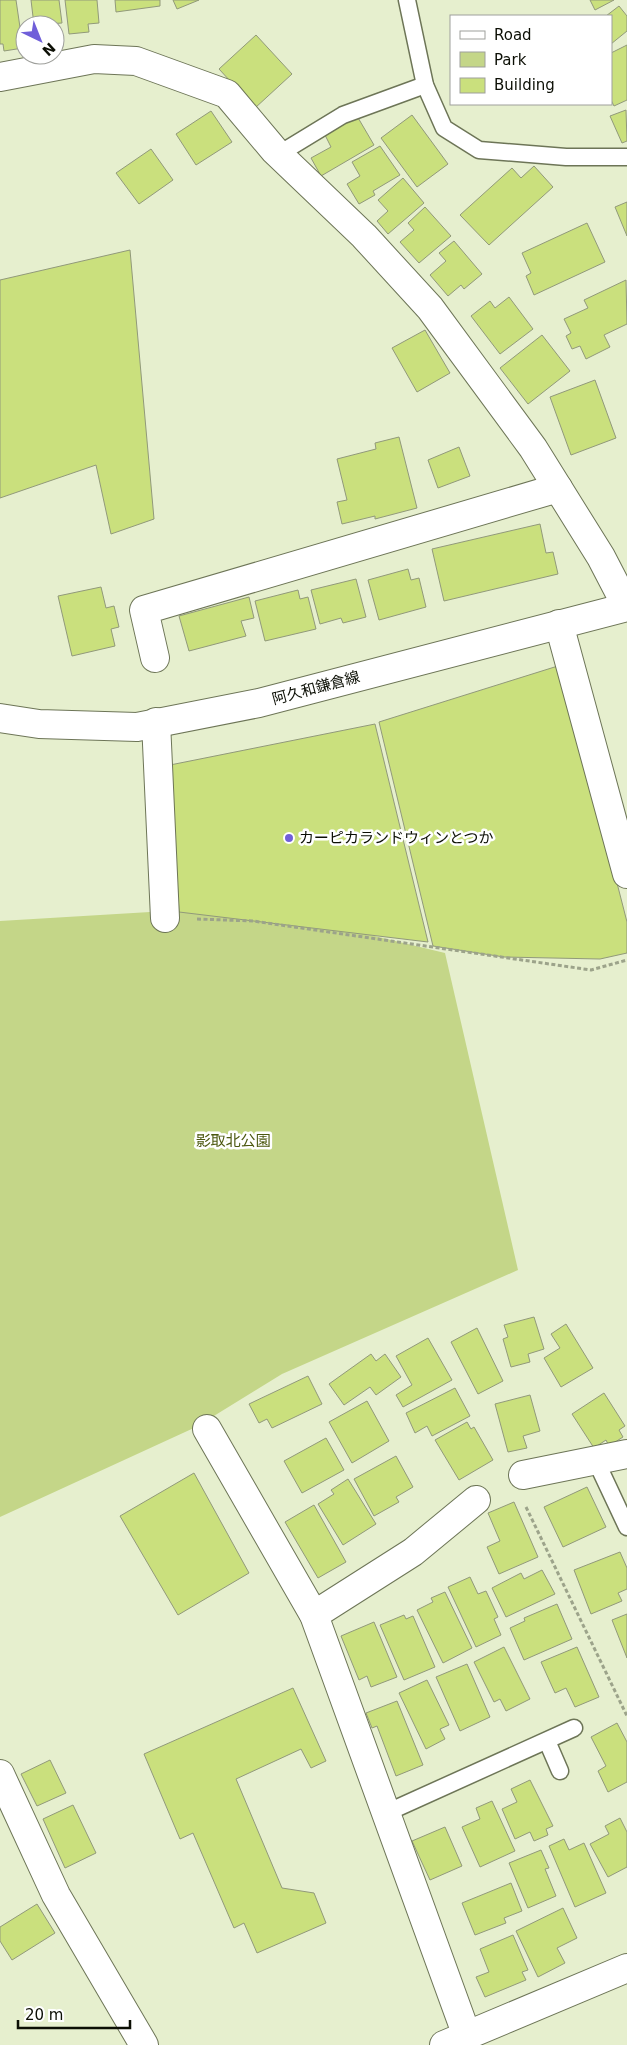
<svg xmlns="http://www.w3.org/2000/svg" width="627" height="2045" viewBox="0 0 627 2045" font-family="'DejaVu Sans','Noto Sans JP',sans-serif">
  <rect width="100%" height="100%" fill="#e6efce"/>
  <polygon fill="#c4d688" points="250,906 445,953 518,1270 282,1374 196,1427 0,1517 0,921"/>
  <g fill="#cae07d" stroke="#91997a">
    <polygon points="0,0 16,0 23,48 4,51 3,44 0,44"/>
    <polygon points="31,0 59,0 62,23 34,25"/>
    <polygon points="65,0 97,0 99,23 88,24 89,32 69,34"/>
    <polygon points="115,0 160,0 160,6 116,12"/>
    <polygon points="173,0 199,0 177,9"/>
    <polygon points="590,0 614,0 595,10"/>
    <polygon points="619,6 627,16 627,31 611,44 611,16 606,16"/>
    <polygon points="256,35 292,74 255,108 219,69"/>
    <polygon points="627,45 627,100 614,106 611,100 611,53"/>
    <polygon points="626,110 627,141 622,143 610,116"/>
    <polygon points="211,111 232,142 196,165 176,134"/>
    <polygon points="412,115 448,164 417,187 381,138"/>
    <polygon points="357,116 374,145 321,176 311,158 331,147 325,135"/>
    <polygon points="380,146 400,175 373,191 375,195 359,204 347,184 360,176 352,162"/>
    <polygon points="151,149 173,180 139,204 116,173"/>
    <polygon points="534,166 553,187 489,245 460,215 512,168 521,178"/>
    <polygon points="403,178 424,203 388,234 377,221 388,211 378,200"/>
    <polygon points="627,202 627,236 615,207"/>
    <polygon points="425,207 451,236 419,263 400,242 414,230 408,223"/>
    <polygon points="587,223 605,262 534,295 526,276 531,273 522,253"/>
    <polygon points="454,241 482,274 464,289 461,285 448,296 430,275 446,261 439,253"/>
    <polygon points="130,250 154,519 111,534 96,465 0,498 0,280"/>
    <polygon points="626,280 627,324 604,335 610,347 586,359 580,346 572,349 566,336 571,333 564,319 588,308 584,300"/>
    <polygon points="509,297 533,329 500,354 471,316 490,301 495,308"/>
    <polygon points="425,330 450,373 417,392 392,348"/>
    <polygon points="542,335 570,371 528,404 500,368"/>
    <polygon points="595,380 616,438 571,455 550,397"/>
    <polygon points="399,437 417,508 375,519 375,516 342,524 337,502 347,500 337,459 376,449 375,443"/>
    <polygon points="459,447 470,476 438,488 428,460"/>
    <polygon points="540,524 546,553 553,552 558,574 444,601 432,549"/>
    <polygon points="408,569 411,580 419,578 426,607 379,620 368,580"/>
    <polygon points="356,579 366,617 343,623 341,618 320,624 311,590"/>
    <polygon points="101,587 106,608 114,606 119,627 111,629 115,646 72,656 58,596"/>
    <polygon points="298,590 300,599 308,597 316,629 265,641 255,601"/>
    <polygon points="249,597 254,618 241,621 246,636 189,651 179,616"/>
    <polygon points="561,665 627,922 627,953 600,959 504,957 433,946 379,722"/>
    <polygon points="375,724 428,942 179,912 170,765"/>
    <polygon points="534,1317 544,1349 528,1354 530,1362 511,1367 503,1339 508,1337 504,1325"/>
    <polygon points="566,1324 593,1368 561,1387 544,1358 560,1348 551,1334"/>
    <polygon points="477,1328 503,1381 478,1394 451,1342"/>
    <polygon points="428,1338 452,1380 403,1407 396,1395 412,1385 396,1356"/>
    <polygon points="371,1354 376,1361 385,1354 401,1377 376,1395 370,1387 344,1405 329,1384"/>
    <polygon points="308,1376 322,1404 272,1428 267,1419 259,1423 249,1404"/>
    <polygon points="455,1388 470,1416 432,1436 427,1426 415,1433 406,1413"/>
    <polygon points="604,1393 625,1426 619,1430 623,1437 609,1446 606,1440 594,1448 572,1414"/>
    <polygon points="530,1395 540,1431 523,1436 527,1448 508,1452 495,1404"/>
    <polygon points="367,1401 389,1441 352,1463 329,1422"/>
    <polygon points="467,1422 471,1429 474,1427 493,1460 459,1480 435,1440"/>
    <polygon points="326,1438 344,1470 302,1493 284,1461"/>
    <polygon points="396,1456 413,1487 396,1497 399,1502 374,1516 354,1479"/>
    <polygon points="194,1473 249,1573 178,1615 120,1516"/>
    <polygon points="348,1479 376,1524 343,1545 318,1504 334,1494 331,1490"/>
    <polygon points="587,1487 606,1527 563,1547 544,1507"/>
    <polygon points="514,1502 538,1557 499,1574 487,1547 500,1541 488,1513"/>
    <polygon points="314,1505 346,1562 318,1578 285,1522"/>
    <polygon points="620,1552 627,1568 627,1589 618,1593 622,1601 591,1614 574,1570"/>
    <polygon points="542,1570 555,1594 506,1617 492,1588 521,1573 524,1579"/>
    <polygon points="470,1577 478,1594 486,1591 498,1617 494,1619 501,1635 476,1647 448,1587"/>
    <polygon points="445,1592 472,1648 443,1663 417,1610 433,1602 431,1598"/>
    <polygon points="557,1604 572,1639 524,1660 510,1628 525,1621 524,1618"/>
    <polygon points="627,1614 627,1658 612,1620"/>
    <polygon points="404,1615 406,1619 413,1616 435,1667 404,1680 380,1625"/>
    <polygon points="374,1622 397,1677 371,1687 367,1676 359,1680 341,1636"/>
    <polygon points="504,1647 530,1699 506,1711 500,1699 494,1702 474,1662"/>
    <polygon points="577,1647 599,1697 575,1707 566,1688 555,1693 541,1662"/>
    <polygon points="467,1664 490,1717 460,1731 436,1677"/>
    <polygon points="427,1680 449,1725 440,1729 445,1739 426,1749 399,1693"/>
    <polygon points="293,1688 326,1761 311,1768 301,1749 236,1779 282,1888 314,1893 326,1923 257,1953 244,1923 234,1928 193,1833 180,1839 144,1754"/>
    <polygon points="397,1701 423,1765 396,1776 377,1726 372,1728 366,1713"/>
    <polygon points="617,1723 627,1742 627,1782 608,1792 598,1771 606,1766 591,1737"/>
    <polygon points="50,1760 66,1793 37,1806 21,1774"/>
    <polygon points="530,1780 553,1826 546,1829 548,1835 534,1841 530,1832 515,1839 502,1809 517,1802 511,1789"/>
    <polygon points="492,1801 515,1851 480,1867 462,1827 480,1819 476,1808"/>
    <polygon points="73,1805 96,1853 65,1868 43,1819"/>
    <polygon points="620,1818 627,1832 627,1867 608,1877 590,1844 609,1834 605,1826"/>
    <polygon points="445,1827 462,1866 430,1880 412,1841"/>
    <polygon points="564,1839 569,1850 584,1843 606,1893 575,1907 549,1846"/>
    <polygon points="541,1850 549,1868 545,1869 556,1896 528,1908 509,1863"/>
    <polygon points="511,1883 522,1911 504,1918 506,1923 475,1935 462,1903"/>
    <polygon points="37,1904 55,1933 12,1960 0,1941 0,1927"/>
    <polygon points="563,1908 577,1938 557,1948 565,1963 538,1977 516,1931"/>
    <polygon points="513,1935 528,1970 522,1972 526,1980 485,1997 476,1977 489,1972 480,1949"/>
  </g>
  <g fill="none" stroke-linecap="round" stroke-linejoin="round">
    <g stroke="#6d7557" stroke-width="19">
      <g id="service">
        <polyline points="407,0 425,85 444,128 479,150 566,157 627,157"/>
        <polyline points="279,154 343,115 425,85"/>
        <polyline points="596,1461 627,1527"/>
        <polyline points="547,1741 560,1771"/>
        <polyline points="386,1813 574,1728"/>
      </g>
    </g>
    <g stroke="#6d7557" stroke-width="30">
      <g id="minor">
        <polyline points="0,77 94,59 136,61 227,94 275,151 364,236 430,308 533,448 601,557 627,607"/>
        <polyline points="559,624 627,874"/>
        <polyline points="155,658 144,610 558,488"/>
        <polyline points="156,722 165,918"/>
        <polyline points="207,1429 314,1615 467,2036"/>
        <polyline points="523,1475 627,1454"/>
        <polyline points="314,1615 413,1552 476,1500"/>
        <polyline points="0,1774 56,1895 144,2045"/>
      </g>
    </g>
    <g stroke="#6d7557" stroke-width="30">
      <polyline id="tertiary" points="444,2045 627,1968"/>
    </g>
    <g stroke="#6d7557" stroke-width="30">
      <polyline id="secondary" points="0,718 39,724 137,727 259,703 627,607"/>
    </g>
    <g stroke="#9ca38a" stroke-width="3" stroke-dasharray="4 2.5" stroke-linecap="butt">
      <polyline points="197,919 253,921 591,970 627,960"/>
      <polyline points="526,1507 627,1716"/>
    </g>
    <use href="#service" stroke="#fff" stroke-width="16"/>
    <use href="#minor" stroke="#fff" stroke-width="28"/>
    <use href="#tertiary" stroke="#fff" stroke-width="28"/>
    <use href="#secondary" stroke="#fff" stroke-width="28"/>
  </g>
  <circle fill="#705fd9" stroke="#fff" stroke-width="2" cx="289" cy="838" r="5"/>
  <g text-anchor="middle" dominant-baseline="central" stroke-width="5" stroke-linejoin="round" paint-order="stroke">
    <g font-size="15" fill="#0c0f05" stroke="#fff">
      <text transform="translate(316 688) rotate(-15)">阿久和鎌倉線</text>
    </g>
    <g font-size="15" fill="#0c0f05" stroke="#fff" text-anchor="start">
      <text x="299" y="838">カーピカランドウィンとつか</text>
    </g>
    <g font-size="15" fill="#4c5810" stroke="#fff">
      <text x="233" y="1141">影取北公園</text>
    </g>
  </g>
  <rect x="450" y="15" width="162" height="90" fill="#ffffff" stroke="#9e9f9b"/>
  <rect x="460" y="31" width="25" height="8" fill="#ffffff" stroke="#9e9f9b"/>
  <text x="494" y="40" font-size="15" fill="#0c0f05">Road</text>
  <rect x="460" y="52" width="25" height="15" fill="#c4d688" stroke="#9e9f9b"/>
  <text x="494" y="65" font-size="15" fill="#0c0f05">Park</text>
  <rect x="460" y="78" width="25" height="15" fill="#cae07d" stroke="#9e9f9b"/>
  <text x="494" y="90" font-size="15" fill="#0c0f05">Building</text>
  <g transform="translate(40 40) rotate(137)"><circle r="24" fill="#ffffff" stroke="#9e9f9b"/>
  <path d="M0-4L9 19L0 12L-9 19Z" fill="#705fd9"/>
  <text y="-8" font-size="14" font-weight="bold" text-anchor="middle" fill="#0c0f05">N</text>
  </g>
  <path d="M18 2020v8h112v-8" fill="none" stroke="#0c0f05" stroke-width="2.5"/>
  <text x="25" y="2020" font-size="15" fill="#0c0f05" stroke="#ffffff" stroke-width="4" paint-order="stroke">20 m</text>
</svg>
